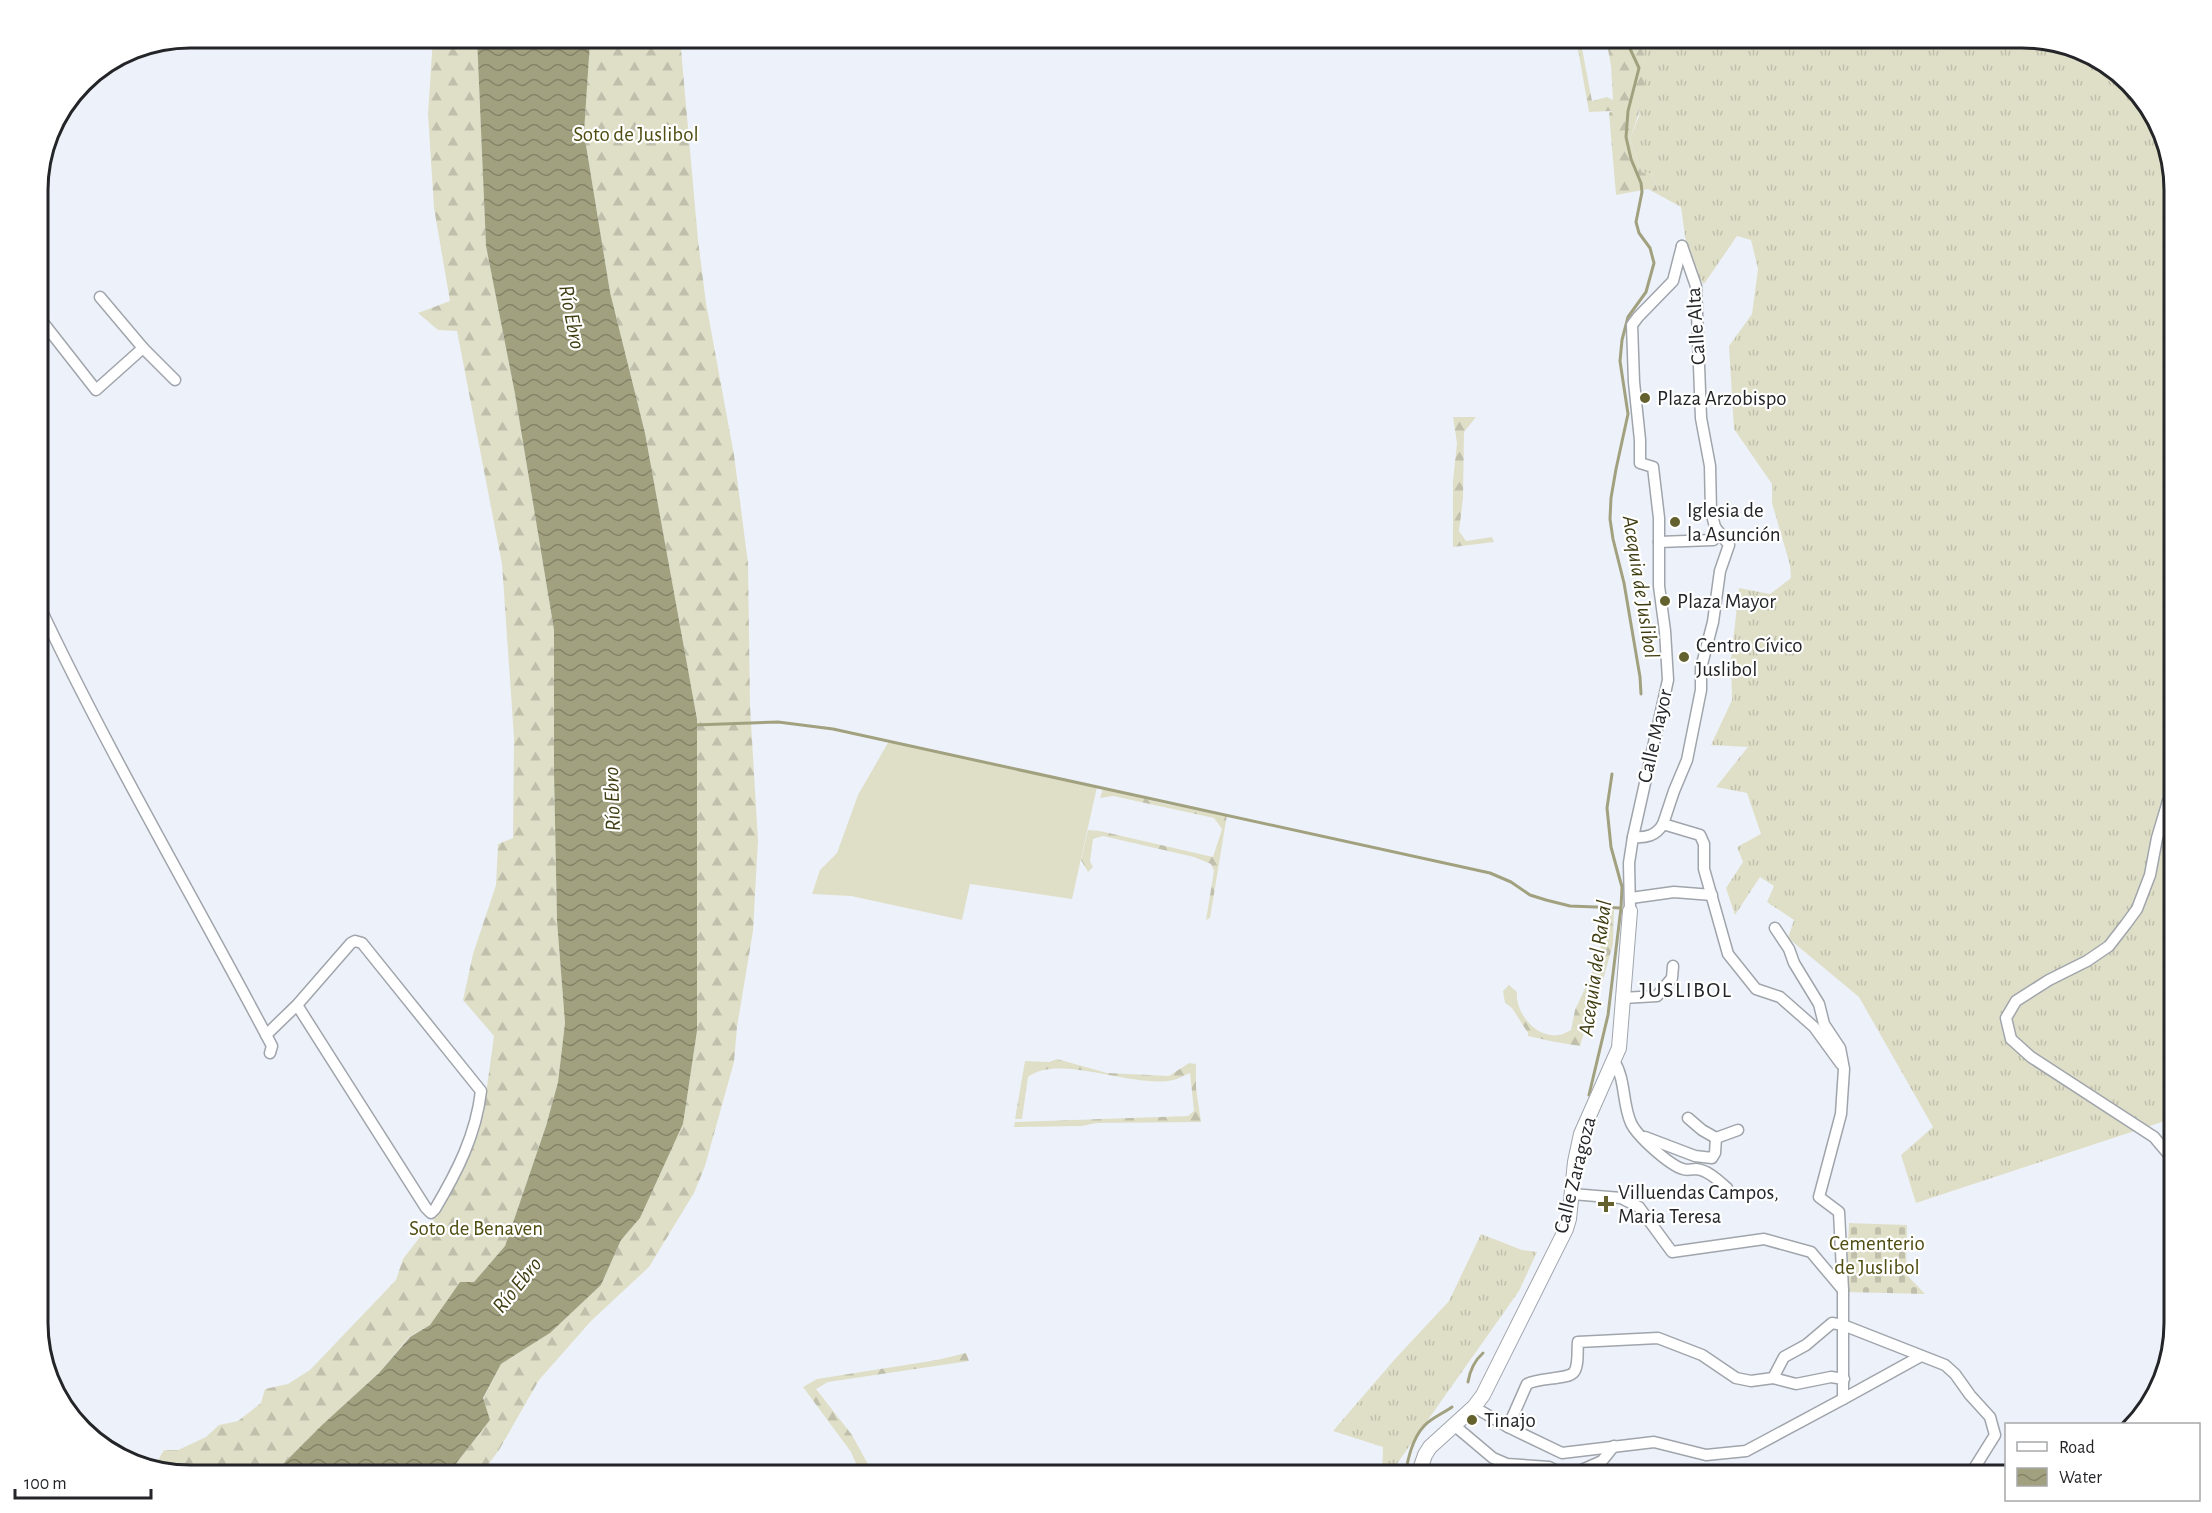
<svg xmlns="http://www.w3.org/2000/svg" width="2212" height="1513" viewBox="0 0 2212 1513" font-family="'Alegreya Sans',sans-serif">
  <defs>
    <pattern id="grass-tufts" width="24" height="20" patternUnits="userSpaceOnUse" patternTransform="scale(1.5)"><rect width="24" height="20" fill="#dfdfc8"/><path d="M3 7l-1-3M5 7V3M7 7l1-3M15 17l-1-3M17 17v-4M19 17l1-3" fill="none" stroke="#bfbfac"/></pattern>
    <pattern id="forest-firs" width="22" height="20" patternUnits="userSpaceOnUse" patternTransform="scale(1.5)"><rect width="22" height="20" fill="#dfdfc8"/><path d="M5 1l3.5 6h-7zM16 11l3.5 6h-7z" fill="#bfbfac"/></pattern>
    <pattern id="cemetery-stones" width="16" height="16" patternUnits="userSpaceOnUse" patternTransform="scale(1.5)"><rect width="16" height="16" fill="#dfdfc8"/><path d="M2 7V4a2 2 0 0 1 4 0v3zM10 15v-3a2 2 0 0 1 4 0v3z" fill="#bfbfac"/></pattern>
    <pattern id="water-waves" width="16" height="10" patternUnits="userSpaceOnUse" patternTransform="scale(1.5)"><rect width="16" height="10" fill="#a2a17f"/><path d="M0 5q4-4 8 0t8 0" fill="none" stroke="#848368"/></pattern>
  </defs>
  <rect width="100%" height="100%" fill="#edf2fa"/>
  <g fill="url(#grass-tufts)">
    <path d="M 1636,38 L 2022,38 L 2107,63 L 2159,122 L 2174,189 L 2174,1118 L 1916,1203 L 1901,1155 L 1933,1127 L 1859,997 L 1788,938 L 1794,920 L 1767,902 L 1774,886 L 1760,877 L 1735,915 L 1726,888 L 1743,862 L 1737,847 L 1761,834 L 1747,793 L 1716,787 L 1748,747 L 1711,745 L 1732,700 L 1731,660 L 1739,588 L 1770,594 L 1791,578 L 1790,565 L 1772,503 L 1772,484 L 1734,429 L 1729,346 L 1752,314 L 1758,269 L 1751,240 L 1737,236 L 1704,284 C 1686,265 1685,233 1681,207 L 1659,195 L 1652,173 L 1642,173 L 1630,139 L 1639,116 L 1645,59 Z"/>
    <polygon points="1481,1234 1522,1250 1537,1252 1519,1291 1389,1475 1382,1475 1383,1447 1333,1431 1395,1359 1449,1301"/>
  </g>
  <g fill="url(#forest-firs)">
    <polygon points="433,38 477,38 486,246 515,394 554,630 554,773 557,921 565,1023 558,1082 546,1126 505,1246 474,1282 460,1282 430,1325 409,1337 379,1373 322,1425 272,1475 190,1475 155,1465 164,1450 178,1450 206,1437 219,1425 238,1421 261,1403 265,1389 288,1384 310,1370 396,1280 403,1259 433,1220 469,1153 486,1094 494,1036 463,1000 473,954 496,885 498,844 513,838 514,738 502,564 457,331 438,330 418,313 450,301 434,208 428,114"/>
    <polygon points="588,38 680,38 698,240 706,303 734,455 748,563 750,706 758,841 753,931 737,1027 734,1062 705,1166 694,1193 649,1267 591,1321 539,1380 499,1450 480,1475 447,1475 490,1420 483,1399 501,1364 550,1333 601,1285 621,1240 640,1218 683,1124 697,1031 697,719 645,433 610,292 584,133 590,42"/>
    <path d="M 1576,38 L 1580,38 L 1592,101 L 1607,97 L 1613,100 L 1611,66 L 1606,38 L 1636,38 C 1639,44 1644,52 1645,60 C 1648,86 1639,115 1630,139 L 1642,173 L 1652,173 L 1659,195 L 1648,189 L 1616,195 L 1609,113 L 1612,111 L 1589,112 Z"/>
    <polygon points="1453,417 1476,417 1464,432 1463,498 1459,531 1466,541 1492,537 1494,542 1453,547 1453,481 1457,443"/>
    <polygon points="1103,788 1165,804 1227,815 1210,918 1206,920 1214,871 1211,864 1194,857 1103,836 1093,839 1090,861 1093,867 1088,872 1081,860 1088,830 1100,831 1213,857 1222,829 1214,818 1113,796 1100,798"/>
    <path d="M 1600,910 L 1614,910 L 1613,944 L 1601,987 L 1592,1006 L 1580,1046 L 1555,1042 L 1528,1036 L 1528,1033 L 1512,1008 L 1505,1003 L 1503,991 L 1509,985 L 1517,992 C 1515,1012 1535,1038 1558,1035 C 1562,1035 1567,1032 1571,1030 L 1575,1010 L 1591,976 L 1603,939 L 1596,943 Z"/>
    <path d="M 1057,1059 L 1107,1073 L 1169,1076 L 1189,1063 L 1196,1064 L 1196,1088 L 1201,1122 L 1096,1123 L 1082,1126 L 1014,1127 L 1015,1122 L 1188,1116 L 1194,1111 L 1190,1073 C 1185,1075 1179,1079 1173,1080 C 1132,1089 1060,1053 1028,1077 L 1022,1119 L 1015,1119 L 1025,1061 L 1049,1062 Z"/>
    <polygon points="966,1353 969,1361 828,1382 816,1389 852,1435 874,1475 861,1475 851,1452 803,1387 817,1379 937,1360"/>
  </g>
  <polygon fill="url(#cemetery-stones)" points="1849,1223 1907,1225 1906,1274 1925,1294 1846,1292"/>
  <polygon fill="#dfdfc8" points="889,741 1097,787 1072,899 970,884 962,920 851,896 812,894 820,870 837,853 858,795"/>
  <polygon fill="url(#water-waves)" points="477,38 588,38 590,42 584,133 610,292 645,433 697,719 697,1031 683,1124 640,1218 621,1240 601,1285 550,1333 501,1364 483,1398 490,1420 447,1475 272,1475 322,1425 379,1373 410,1337 430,1325 460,1282 474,1282 505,1246 546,1126 558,1082 565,1023 557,921 554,773 554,630 515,394 486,246"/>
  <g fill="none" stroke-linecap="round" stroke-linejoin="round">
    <g stroke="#a2a17f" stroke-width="3">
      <polyline points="1625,38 1639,68 1628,111 1626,137 1631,159 1641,183 1642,192 1636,222 1639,233 1650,248 1654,263 1646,292 1628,317 1622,340 1620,361 1628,414 1616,469 1611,498 1610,519 1613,539 1624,583 1640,677 1641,694"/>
      <polyline points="695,725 778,722 833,729 1490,873 1511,882 1530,895 1546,900 1570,906 1621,908"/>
      <polyline points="1589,1095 1608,1015 1621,908 1622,887 1611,847 1607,808 1612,774"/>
      <path d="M 1468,1382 C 1470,1370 1474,1361 1483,1353"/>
      <path d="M 1405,1475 C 1408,1459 1412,1439 1424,1426 C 1431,1418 1444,1413 1452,1407"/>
    </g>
    <g stroke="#a0a5ac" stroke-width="13">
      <g id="minor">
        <polyline points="100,297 143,348"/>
        <polyline points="38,316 96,390 143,348 175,380"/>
        <polyline points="1659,542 1713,540 1715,527"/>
        <path d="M 38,603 C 109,754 194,898 272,1046 L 270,1053"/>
        <polyline points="2174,795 2168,801 2157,838 2150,875 2137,909 2126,924 2109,946 2087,961 2049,980 2016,1001 2006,1018 2011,1039 2031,1057 2154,1137 2170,1156 2174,1169"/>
        <polyline points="1663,824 1674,791 1687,760 1701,690 1701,668 1713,622 1720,571 1729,545 1715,527 1711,511 1710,466 1701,418 1696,286 1682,246"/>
        <path d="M 1633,837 C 1646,838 1656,836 1663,824 L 1700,835 L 1704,844 L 1704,869 L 1728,954 L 1756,989 L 1780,997 L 1814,1027 L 1841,1064"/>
        <polyline points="1631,898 1674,892 1712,895"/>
        <polyline points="1630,911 1629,863 1633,837 1668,680 1665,631 1659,586 1659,518 1653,467 1640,463 1640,440 1634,382 1632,325 1638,317 1673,281 1682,246"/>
        <polyline points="1623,998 1657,996 1672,978 1673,966"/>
        <path d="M 266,1035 L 297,1005 L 351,943 L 355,941 L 362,943 L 481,1091 C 476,1135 457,1172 435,1209 L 431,1213 L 426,1208 L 297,1005"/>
        <path d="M 1614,1061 C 1626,1080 1622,1103 1631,1123 C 1637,1136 1669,1165 1683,1169 C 1687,1171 1692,1169 1696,1169 C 1708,1170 1719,1181 1727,1188"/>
        <polyline points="1688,1118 1702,1130 1716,1138 1738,1130"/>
        <polyline points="1645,1137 1695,1156 1712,1158 1715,1153 1716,1138"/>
        <polyline points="1572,1194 1621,1198 1639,1207 1672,1252 1764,1239 1811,1252 1843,1290"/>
        <polyline points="1773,1378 1784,1357 1806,1345 1832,1323 1843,1325 1945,1365 1955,1374 1970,1395 1990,1417 1995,1435 1970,1475"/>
        <polyline points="1843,1399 1921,1356"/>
        <polyline points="1474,1407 1508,1427 1562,1453 1654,1442 1706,1455 1746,1451 1843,1399 1843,1290 1839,1212 1819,1197 1841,1114 1844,1069 1840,1048 1824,1024 1819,1004 1794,963 1789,949 1775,928"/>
        <polyline points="1455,1426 1493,1458 1507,1464 1549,1467 1559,1472 1577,1472 1602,1461 1614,1446"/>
        <path d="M 1508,1427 L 1527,1384 C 1539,1377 1568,1380 1574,1372 C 1579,1365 1577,1350 1578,1342 L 1658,1338 L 1702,1355 L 1736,1378 L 1751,1381 L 1773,1378 L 1796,1384 L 1831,1377 L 1844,1379"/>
      </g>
    </g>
    <g stroke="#a0a5ac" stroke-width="16">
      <polyline id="tertiary" points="1418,1475 1425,1455 1430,1447 1474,1407 1483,1395 1566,1229 1569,1219 1575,1162 1581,1134 1619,1048 1630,911"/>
    </g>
    <use href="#minor" stroke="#fff" stroke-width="10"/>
    <use href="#tertiary" stroke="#fff" stroke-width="14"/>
  </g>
  <g fill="#63612e" stroke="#fff" stroke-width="2">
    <circle cx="1645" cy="398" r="6"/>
    <circle cx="1675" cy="522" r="6"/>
    <circle cx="1665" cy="601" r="6"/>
    <circle cx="1684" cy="657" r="6"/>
    <path d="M1603 1195h6v6h6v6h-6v6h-6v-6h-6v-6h6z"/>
    <circle cx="1472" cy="1420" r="6"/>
  </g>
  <g text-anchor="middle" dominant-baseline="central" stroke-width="4.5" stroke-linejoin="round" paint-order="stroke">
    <g font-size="21" fill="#504e13" stroke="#fff">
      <text x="636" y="134">Soto de Juslibol</text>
      <text x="476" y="1228">Soto de Benaven</text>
      <text x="1877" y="1243">Cementerio<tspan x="1877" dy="24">de Juslibol</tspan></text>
    </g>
    <g font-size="21" fill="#242528" stroke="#fff">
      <text transform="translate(1696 326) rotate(-94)">Calle Alta</text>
      <text transform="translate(1655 736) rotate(-77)">Calle Mayor</text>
      <text transform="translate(1575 1175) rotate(-76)">Calle Zaragoza</text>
    </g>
    <g font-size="21" fill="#242528" stroke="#fff" text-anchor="start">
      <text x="1657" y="398">Plaza Arzobispo</text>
      <text x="1687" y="510">Iglesia de<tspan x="1687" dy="24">la Asunción</tspan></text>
      <text x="1677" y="601">Plaza Mayor</text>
      <text x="1696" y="645">Centro Cívico<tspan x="1696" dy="24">Juslibol</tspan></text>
      <text x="1618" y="1192">Villuendas Campos,<tspan x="1618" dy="24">Maria Teresa</tspan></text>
      <text x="1484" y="1420">Tinajo</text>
    </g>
    <g font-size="22" font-style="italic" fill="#3f3d11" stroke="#fff">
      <text transform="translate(572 317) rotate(79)">Río Ebro</text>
      <text transform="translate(1641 587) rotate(81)">Acequia de Juslibol</text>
      <text transform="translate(612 799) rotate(-92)">Río Ebro</text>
      <text transform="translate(1595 968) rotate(-82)">Acequia del Rabal</text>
      <text transform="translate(517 1285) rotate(-51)">Río Ebro</text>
    </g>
    <g font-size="22" letter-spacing="1.5" fill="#242528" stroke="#fff">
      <text x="1686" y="990">JUSLIBOL</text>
    </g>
  </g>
  <path d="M0 0H2212V1513H0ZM190 48H2022A142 142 0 0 1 2164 190V1323A142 142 0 0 1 2022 1465H190A142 142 0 0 1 48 1323V190A142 142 0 0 1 190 48Z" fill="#fff" fill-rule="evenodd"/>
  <path fill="none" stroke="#242528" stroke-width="3" d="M190 48H2022A142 142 0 0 1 2164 190V1323A142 142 0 0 1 2022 1465H190A142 142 0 0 1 48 1323V190A142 142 0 0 1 190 48Z"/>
  <rect x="2005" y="1423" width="195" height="78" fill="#ffffff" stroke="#a7a8a9" stroke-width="1.5"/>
  <rect x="2017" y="1442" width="30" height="9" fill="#ffffff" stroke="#a7a8a9" stroke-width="1.5"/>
  <text x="2059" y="1453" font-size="18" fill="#242528">Road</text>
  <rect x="2017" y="1468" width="30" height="18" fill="url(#water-waves)" stroke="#a7a8a9" stroke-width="1.5"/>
  <text x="2059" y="1483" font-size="18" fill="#242528">Water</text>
  <path d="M15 1489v9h136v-9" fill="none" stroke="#242528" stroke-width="3"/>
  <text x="24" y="1489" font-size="18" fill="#242528" stroke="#ffffff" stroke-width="4.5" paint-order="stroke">100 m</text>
</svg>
